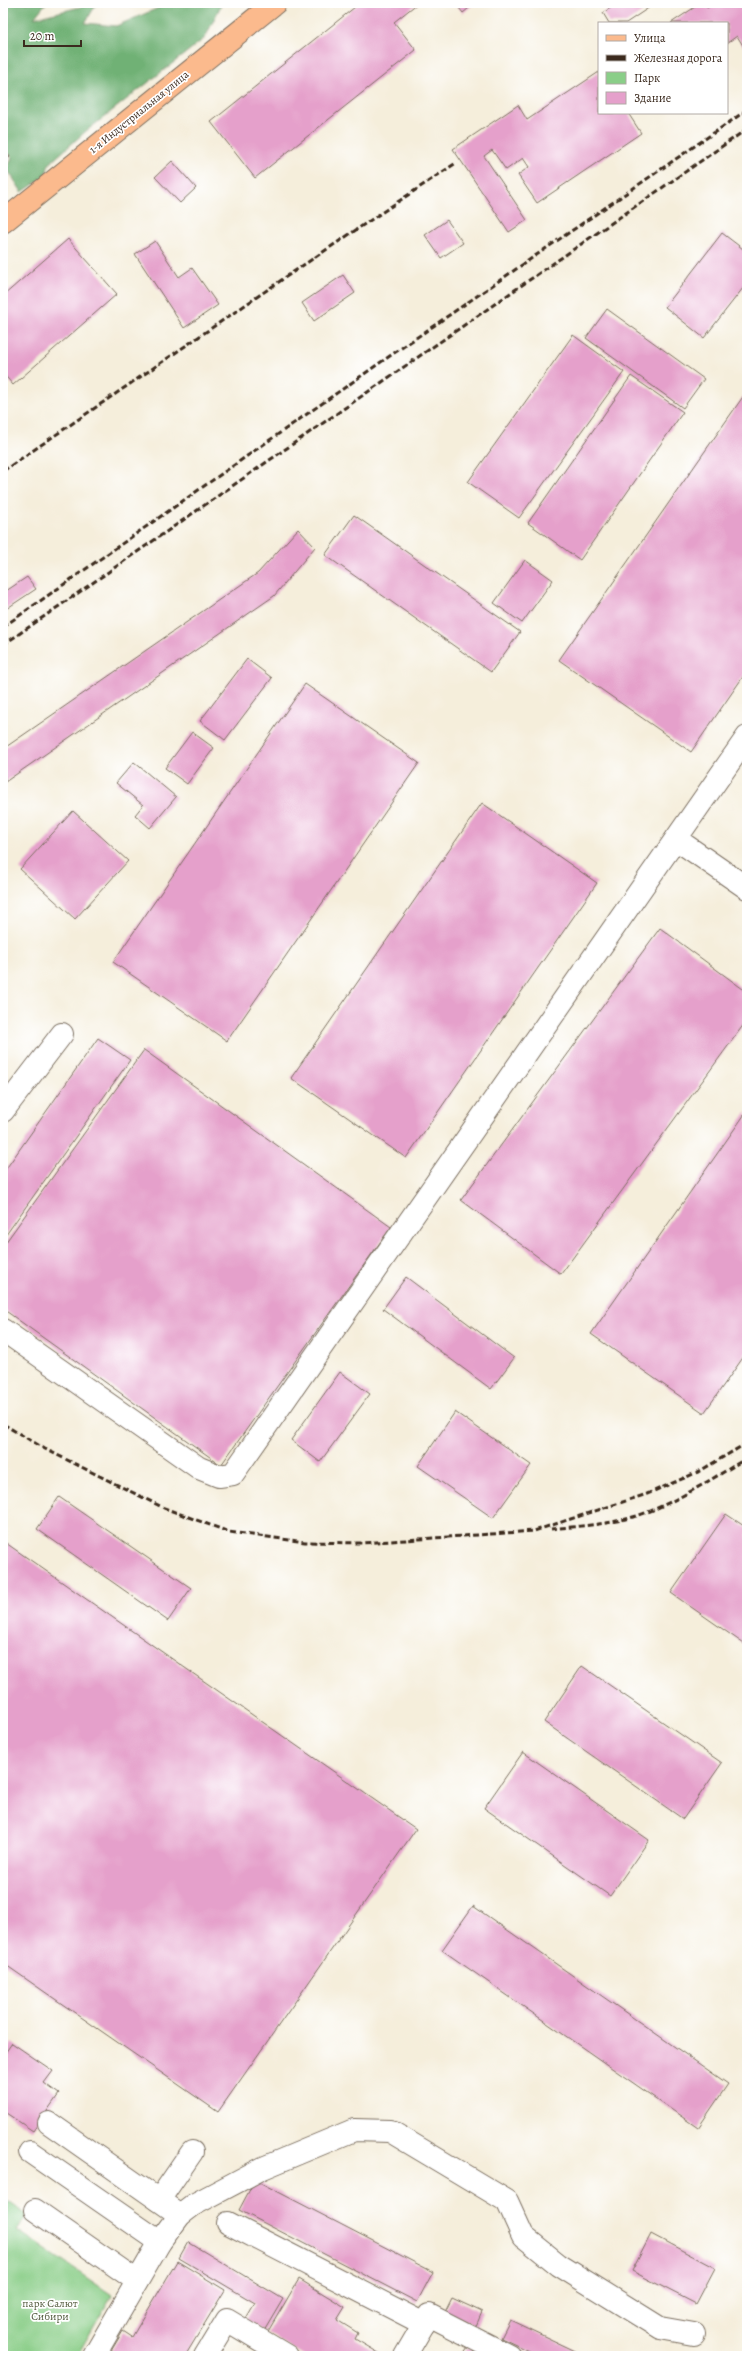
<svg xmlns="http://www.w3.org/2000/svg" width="750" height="2359" viewBox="0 0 750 2359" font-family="Alegreya,serif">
  <rect width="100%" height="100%" fill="#fff"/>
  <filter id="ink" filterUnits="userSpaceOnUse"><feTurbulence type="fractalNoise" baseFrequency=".025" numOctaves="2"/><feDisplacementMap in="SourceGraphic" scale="8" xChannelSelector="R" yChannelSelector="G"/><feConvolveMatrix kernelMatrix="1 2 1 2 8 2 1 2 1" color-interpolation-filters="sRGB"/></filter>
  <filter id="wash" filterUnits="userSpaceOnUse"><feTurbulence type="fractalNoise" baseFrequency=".012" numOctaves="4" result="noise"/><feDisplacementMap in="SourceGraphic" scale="16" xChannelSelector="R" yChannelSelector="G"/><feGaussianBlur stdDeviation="0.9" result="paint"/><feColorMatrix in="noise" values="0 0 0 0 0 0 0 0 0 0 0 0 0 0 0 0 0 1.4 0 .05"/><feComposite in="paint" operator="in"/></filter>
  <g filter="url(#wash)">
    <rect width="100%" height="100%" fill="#f5eedb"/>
    <polygon fill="#8ace88" stroke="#627c53" points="3,2198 27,2215 17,2230 112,2295 77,2356 3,2356"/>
    <polygon fill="#6fb174" stroke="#556e49" points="3,3 46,3 34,18 97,3 85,23 116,26 170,3 222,3 205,38 85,132 49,164 45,177 22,192 7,169 12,158 3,145"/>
    <g id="blocks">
      <g fill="#e5a0cb">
        <polygon points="360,3 418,3 394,22 416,50 255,178 211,122"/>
        <polygon points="455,3 475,3 463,13"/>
        <polygon points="618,3 656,3 626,23 609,23 603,13"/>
        <polygon points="701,3 704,3 707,8 715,3 747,3 747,52 737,36 727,43 727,23 671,23"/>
        <polygon points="599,72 599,113 628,113 641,133 537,203 518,175 529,167 523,158 506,170 492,150 484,156 527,220 509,232 453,149 518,105 527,120"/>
        <polygon points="3,148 10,157 3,162"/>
        <polygon points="172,161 196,188 180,203 155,177"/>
        <polygon points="447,220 463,243 441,258 425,235"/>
        <polygon points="722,233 747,252 747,283 704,338 665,307"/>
        <polygon points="68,239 117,294 13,385 3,373 3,296"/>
        <polygon points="155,241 179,277 192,268 218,305 184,328 135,254"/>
        <polygon points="343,275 355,293 314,321 302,303"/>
        <polygon points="607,309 704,379 683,408 586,338"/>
        <polygon points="573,335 624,372 519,518 468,482"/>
        <polygon points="631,376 683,412 580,560 528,523"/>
        <polygon points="747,391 747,671 691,752 559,660"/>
        <polygon points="354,515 520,632 491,672 325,555"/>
        <polygon points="298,529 315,547 274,596 5,782 3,749 258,573"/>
        <polygon points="525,560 553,580 522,623 494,603"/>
        <polygon points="27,577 36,589 3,611 3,593"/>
        <polygon points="247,659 272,678 225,740 200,721"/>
        <polygon points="305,684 419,763 227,1041 113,962"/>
        <polygon points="192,732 214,748 187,784 165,768"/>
        <polygon points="134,762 176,797 150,828 135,815 143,805 116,783"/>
        <polygon points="482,803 597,883 406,1158 291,1078"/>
        <polygon points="73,811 128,861 75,919 20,869"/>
        <polygon points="660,928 747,992 747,1020 561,1274 461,1200"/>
        <polygon points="98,1038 130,1060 3,1239 3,1173"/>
        <polygon points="144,1050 391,1227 221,1465 3,1309 3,1246"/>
        <polygon points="747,1111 747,1352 704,1413 591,1334"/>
        <polygon points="406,1277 514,1358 491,1389 383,1309"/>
        <polygon points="340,1372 370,1394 320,1462 291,1440"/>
        <polygon points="455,1412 531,1465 493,1518 418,1466"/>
        <polygon points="59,1497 191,1588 168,1621 37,1529"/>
        <polygon points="726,1514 747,1528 747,1646 671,1593"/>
        <polygon points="3,1541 416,1829 218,2112 3,1963"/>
        <polygon points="582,1666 722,1763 683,1819 544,1722"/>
        <polygon points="523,1752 649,1840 610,1896 484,1808"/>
        <polygon points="473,1906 728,2084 698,2128 442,1950"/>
        <polygon points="12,2043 53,2071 44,2083 59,2094 33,2131 3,2111 3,2056"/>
        <polygon points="255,2180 433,2272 417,2302 239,2210"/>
        <polygon points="651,2234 715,2268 696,2304 632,2271"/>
        <polygon points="188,2242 283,2299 264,2331 245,2320 255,2303 179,2258"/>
        <polygon points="177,2261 225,2290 185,2356 108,2356 123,2331 132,2337"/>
        <polygon points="299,2279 345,2307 337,2320 358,2333 355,2339 384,2356 305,2356 267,2333"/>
        <polygon points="452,2298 482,2312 476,2326 445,2312"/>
        <polygon points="510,2320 586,2356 539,2356 501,2338"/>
        <polygon points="468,2347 475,2351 472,2356 463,2354"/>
      </g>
    </g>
  </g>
  <g filter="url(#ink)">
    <use href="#blocks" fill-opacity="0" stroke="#7c6f60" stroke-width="1"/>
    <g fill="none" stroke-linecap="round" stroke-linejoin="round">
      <g stroke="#7c6f60" stroke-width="24">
        <g id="minor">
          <polyline points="676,839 747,888"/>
          <polyline points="3,1111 62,1034"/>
          <polyline points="3,1330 199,1468 219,1476 233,1474 747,737"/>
          <polyline points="49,2123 180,2215"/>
          <polyline points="30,2152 160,2242"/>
          <polyline points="159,2200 192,2152"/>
          <polyline points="35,2210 137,2281"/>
          <polyline points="228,2223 424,2324"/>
          <polyline points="94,2356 160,2242 180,2215 193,2205 263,2168 354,2130 390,2131 507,2201 523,2236 559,2265 660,2328 694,2334"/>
          <polyline points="205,2356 227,2320 287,2356"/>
          <polyline points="405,2356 429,2315 509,2356"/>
        </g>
      </g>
      <g stroke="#7c6f60" stroke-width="24">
        <polyline id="major" points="3,222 275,3"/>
      </g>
      <use href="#minor" stroke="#fff" stroke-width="22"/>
      <use href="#major" stroke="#fbba8d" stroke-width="22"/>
      <g stroke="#3b2a1e" stroke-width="3" stroke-dasharray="6 3" stroke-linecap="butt">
        <polyline points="3,471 302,266 456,163"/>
        <polyline points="3,627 384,360 747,110"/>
        <polyline points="3,645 747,129"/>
        <polyline points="3,1424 45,1449 164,1508 229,1532 305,1542 362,1543 534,1531 647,1494 698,1472 747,1443"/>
        <path d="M 551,1529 C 578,1526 606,1525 633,1517 C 673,1505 711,1479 747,1458"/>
      </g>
    </g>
  </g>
  <g text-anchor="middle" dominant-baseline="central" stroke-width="3.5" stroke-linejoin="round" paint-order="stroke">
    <g font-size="11" fill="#3b2a1e" stroke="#fff">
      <text transform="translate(139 112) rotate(-39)">1-я Индустриальная улица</text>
    </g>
    <g font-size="11" fill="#535b3e" stroke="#fff">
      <text x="50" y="2303">парк Салют<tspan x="50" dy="13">Сибири</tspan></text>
    </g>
  </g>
  <rect width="750" height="2359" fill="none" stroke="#fff" stroke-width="16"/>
  <rect x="598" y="22" width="130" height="92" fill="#ffffff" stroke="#b1aaa5"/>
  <rect x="606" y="35" width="20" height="6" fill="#fbba8d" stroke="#b1aaa5"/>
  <text x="634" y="42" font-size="12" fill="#3b2a1e">Улица</text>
  <rect x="606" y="55" width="20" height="6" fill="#3b2a1e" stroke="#b1aaa5"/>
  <text x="634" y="62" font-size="12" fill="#3b2a1e">Железная дорога</text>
  <rect x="606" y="72" width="20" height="12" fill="#8ace88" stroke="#b1aaa5"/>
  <text x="634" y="82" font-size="12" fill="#3b2a1e">Парк</text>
  <rect x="606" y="92" width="20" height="12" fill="#e5a0cb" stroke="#b1aaa5"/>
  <text x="634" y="102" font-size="12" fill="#3b2a1e">Здание</text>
  <path d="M24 40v6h57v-6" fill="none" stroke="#3b2a1e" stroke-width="2"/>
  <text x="30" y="40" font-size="12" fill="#3b2a1e" stroke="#ffffff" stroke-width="3" paint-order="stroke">20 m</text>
</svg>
